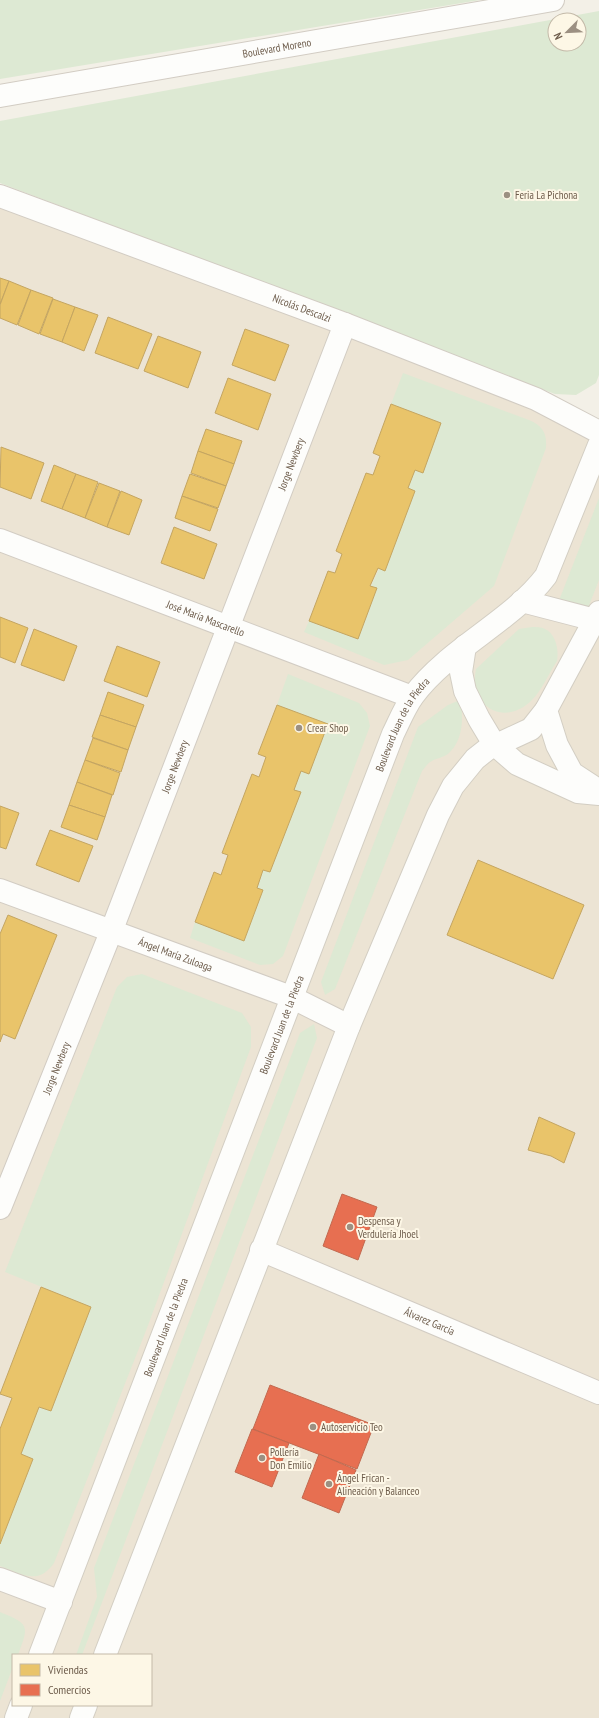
<svg xmlns="http://www.w3.org/2000/svg" width="599" height="1718" viewBox="0 0 599 1718" font-family="'PT Sans Narrow',sans-serif">
  <rect width="100%" height="100%" fill="#f3f0e7"/>
  <path fill="#ece4d4" fill-rule="evenodd" d="M 0,196 L 599,432 L 599,1718 L 0,1718 ZM 13,1655 L 151,1655 L 151,1705 L 13,1705 Z"/>
  <g fill="#dde9d3" fill-rule="evenodd">
    <polygon points="0,0 480,0 0,79"/>
    <path d="M 599,11 L 599,375 L 596,383 L 576,395 L 555,394 L 0,183 L 0,121 ZM 555,20 L 579,20 L 579,44 L 555,44 Z"/>
    <path d="M 403,373 L 529,420 C 543,426 547,433 546,448 L 494,586 L 408,660 L 384,665 L 304,632 L 309,621 L 358,639 L 377,589 L 371,586 L 415,491 L 408,488 L 415,470 L 423,472 L 441,423 L 391,404 Z"/>
    <polygon points="599,498 599,580 588,608 558,603"/>
    <path d="M 532,627 C 536,627 541,627 545,629 C 556,634 559,650 557,661 C 549,673 542,690 532,700 C 504,728 468,706 476,669 L 519,629 Z"/>
    <polygon points="288,674 359,703 367,713 370,726 283,956 273,964 260,965 190,938 195,922 244,941 263,890 257,888 263,870 270,872 300,793 294,790 301,771 309,774 277,705"/>
    <path d="M 460,700 C 464,716 463,741 449,753 C 443,758 436,758 430,762 C 427,764 424,769 422,771 L 335,989 L 325,995 L 321,982 L 418,727 L 448,705 Z"/>
    <path d="M 142,974 L 242,1013 L 251,1027 L 251,1047 L 147,1328 L 54,1563 C 38,1586 22,1574 0,1566 L 0,1544 L 33,1459 L 21,1454 L 39,1407 L 51,1411 L 91,1307 L 5,1272 L 117,987 L 127,977 Z"/>
    <polygon points="314,1024 317,1038 82,1655 76,1655 97,1597 94,1568 300,1033"/>
    <path d="M 0,1612 C 30,1624 29,1626 18,1655 L 13,1655 L 13,1667 L 0,1701 Z"/>
  </g>
  <g fill="#e9c46a" stroke="#c4a561">
    <polygon points="0,278 9,281 0,304"/>
    <polygon points="9,281 31,290 17,325 0,318 0,305"/>
    <polygon points="31,290 53,298 39,334 18,325"/>
    <polygon points="53,299 75,307 62,342 40,334"/>
    <polygon points="75,307 98,315 84,351 62,342"/>
    <polygon points="108,317 152,334 138,369 95,353"/>
    <polygon points="245,329 289,345 275,381 232,365"/>
    <polygon points="158,336 201,352 188,388 144,371"/>
    <polygon points="228,378 271,394 258,430 215,413"/>
    <polygon points="391,404 441,423 423,473 415,470 408,488 415,491 385,571 378,568 370,586 377,588 358,639 309,621 328,571 335,573 342,554 336,551 366,473 373,475 380,456 373,453"/>
    <polygon points="206,429 242,441 234,464 198,451"/>
    <polygon points="1,447 44,463 31,499 0,487"/>
    <polygon points="198,451 234,464 226,486 191,473"/>
    <polygon points="54,465 76,474 62,509 41,501"/>
    <polygon points="76,474 98,482 85,518 62,509"/>
    <polygon points="190,474 226,486 218,508 182,496"/>
    <polygon points="99,483 120,491 107,527 85,518"/>
    <polygon points="121,491 142,500 129,535 107,527"/>
    <polygon points="182,496 218,509 210,531 175,518"/>
    <polygon points="174,527 217,544 204,579 161,563"/>
    <polygon points="0,617 28,628 15,663 0,657"/>
    <polygon points="34,629 77,646 64,681 21,665"/>
    <polygon points="117,646 160,662 147,697 104,681"/>
    <polygon points="108,692 144,705 136,727 100,715"/>
    <polygon points="277,705 328,724 309,774 301,771 294,790 301,792 270,872 263,870 257,888 263,890 244,941 195,922 214,872 221,875 228,855 222,853 252,774 259,777 266,757 258,754"/>
    <polygon points="100,715 136,727 128,750 92,737"/>
    <polygon points="93,738 128,750 121,772 85,760"/>
    <polygon points="85,760 120,773 113,795 77,782"/>
    <polygon points="77,782 112,795 105,817 69,805"/>
    <polygon points="69,805 105,817 97,840 61,827"/>
    <polygon points="0,806 19,813 6,849 0,847"/>
    <polygon points="50,830 93,846 79,882 36,865"/>
    <polygon points="478,860 584,905 553,979 447,935"/>
    <polygon points="8,915 57,935 15,1039 3,1034 0,1042 0,934"/>
    <polygon points="539,1117 575,1133 564,1163 551,1156 528,1150"/>
    <polygon points="41,1287 91,1307 51,1411 39,1407 21,1454 33,1459 0,1544 0,1429 12,1398 0,1394"/>
  </g>
  <g fill="#e76f51" stroke="#c2694f">
    <polygon points="342,1194 377,1207 358,1260 323,1246"/>
    <polygon points="270,1385 374,1425 357,1469 253,1429"/>
    <polygon points="252,1429 289,1443 272,1487 235,1472"/>
    <polygon points="319,1454 356,1470 339,1513 302,1498"/>
  </g>
  <g fill="none" stroke-linecap="round" stroke-linejoin="round">
    <g stroke="#d2ccc3" stroke-width="24">
      <g id="street">
        <path id="s1" d="M 0,96 L 553,0"/>
        <path id="s2" d="M 0,196 L 345,324 L 536,399 L 599,432"/>
        <path id="s3" d="M 0,540 L 412,697"/>
        <polyline points="522,601 599,621"/>
        <path id="s4" d="M 0,890 L 291,997 L 349,1026"/>
        <path id="s5" d="M 0,1208 L 111,932 L 345,324"/>
        <path id="s6" d="M 261,1250 L 599,1393"/>
        <polyline points="0,1579 61,1602"/>
      </g>
    </g>
    <g stroke="#d3cec3" stroke-width="24">
      <g id="secondary">
        <polyline points="465,646 461,672 465,691 479,719 494,744 517,764 578,792 599,794"/>
        <polyline points="546,710 557,745 572,773 598,790"/>
        <path id="s7" d="M 40,1655 L 393,734 C 399,722 405,707 413,696 C 449,648 511,622 546,576 L 599,445"/>
        <polyline points="105,1655 349,1026 438,815 453,786 475,759 494,744 503,742 531,729 546,710 599,612"/>
        <polyline points="16,1718 21,1705"/>
        <polyline points="81,1718 86,1705"/>
      </g>
    </g>
    <use href="#street" stroke="#fdfdfb" stroke-width="22"/>
    <use href="#secondary" stroke="#fdfdfb" stroke-width="22"/>
  </g>
  <g fill="#9c9082" stroke="#fdf7e6" stroke-width="1.5">
    <circle cx="507" cy="195" r="4"/>
    <circle cx="299" cy="728" r="4"/>
    <circle cx="350" cy="1227" r="4"/>
    <circle cx="313" cy="1427" r="4"/>
    <circle cx="262" cy="1458" r="4"/>
    <circle cx="329" cy="1484" r="4"/>
  </g>
  <g text-anchor="middle" dominant-baseline="central" stroke-width="4" stroke-linejoin="round" paint-order="stroke">
    <g font-size="11" fill="#6d5c4b" stroke="#fdf7e6">
      <text stroke="none"><textPath href="#s1" startOffset="281">Boulevard Moreno</textPath></text>
      <text stroke="none"><textPath href="#s2" startOffset="322">Nicolás Descalzi</textPath></text>
      <text stroke="none"><textPath href="#s5" startOffset="799">Jorge Newbery</textPath></text>
      <text stroke="none"><textPath href="#s3" startOffset="220">José María Mascarello</textPath></text>
      <text stroke="none"><textPath href="#s7" startOffset="999">Boulevard Juan de la Piedra</textPath></text>
      <text stroke="none"><textPath href="#s5" startOffset="475">Jorge Newbery</textPath></text>
      <text stroke="none"><textPath href="#s4" startOffset="187">Ángel María Zuloaga</textPath></text>
      <text stroke="none"><textPath href="#s7" startOffset="675">Boulevard Juan de la Piedra</textPath></text>
      <text stroke="none"><textPath href="#s5" startOffset="151">Jorge Newbery</textPath></text>
      <text stroke="none"><textPath href="#s6" startOffset="183">Álvarez García</textPath></text>
      <text stroke="none"><textPath href="#s7" startOffset="351">Boulevard Juan de la Piedra</textPath></text>
    </g>
    <g font-size="11" fill="#6d5c4b" stroke="#fdf7e6" text-anchor="start">
      <text x="515" y="195">Feria La Pichona</text>
      <text x="307" y="728">Crear Shop</text>
      <text x="358" y="1221">Despensa y<tspan x="358" dy="13">Verdulería Jhoel</tspan></text>
      <text x="321" y="1427">Autoservicio Teo</text>
      <text x="270" y="1452">Pollería<tspan x="270" dy="13">Don Emilio</tspan></text>
      <text x="337" y="1478">Ángel Frican -<tspan x="337" dy="13">Alineación y Balanceo</tspan></text>
    </g>
  </g>
  <rect x="12" y="1654" width="140" height="52" fill="#fdf7e6" stroke="#c3b9a8"/>
  <rect x="20" y="1664" width="20" height="12" fill="#e9c46a" stroke="#c3b9a8"/>
  <text x="48" y="1674" font-size="12" fill="#6d5c4b">Viviendas</text>
  <rect x="20" y="1684" width="20" height="12" fill="#e76f51" stroke="#c3b9a8"/>
  <text x="48" y="1694" font-size="12" fill="#6d5c4b">Comercios</text>
  <g transform="translate(567 32) rotate(246)"><circle r="19" fill="#fdf7e6" stroke="#c3b9a8"/>
  <path d="M0-3L7 15L0 10L-7 15Z" fill="#9c9082"/>
  <text y="-6" font-size="11" font-weight="bold" text-anchor="middle" fill="#6d5c4b">N</text>
  </g>
</svg>
